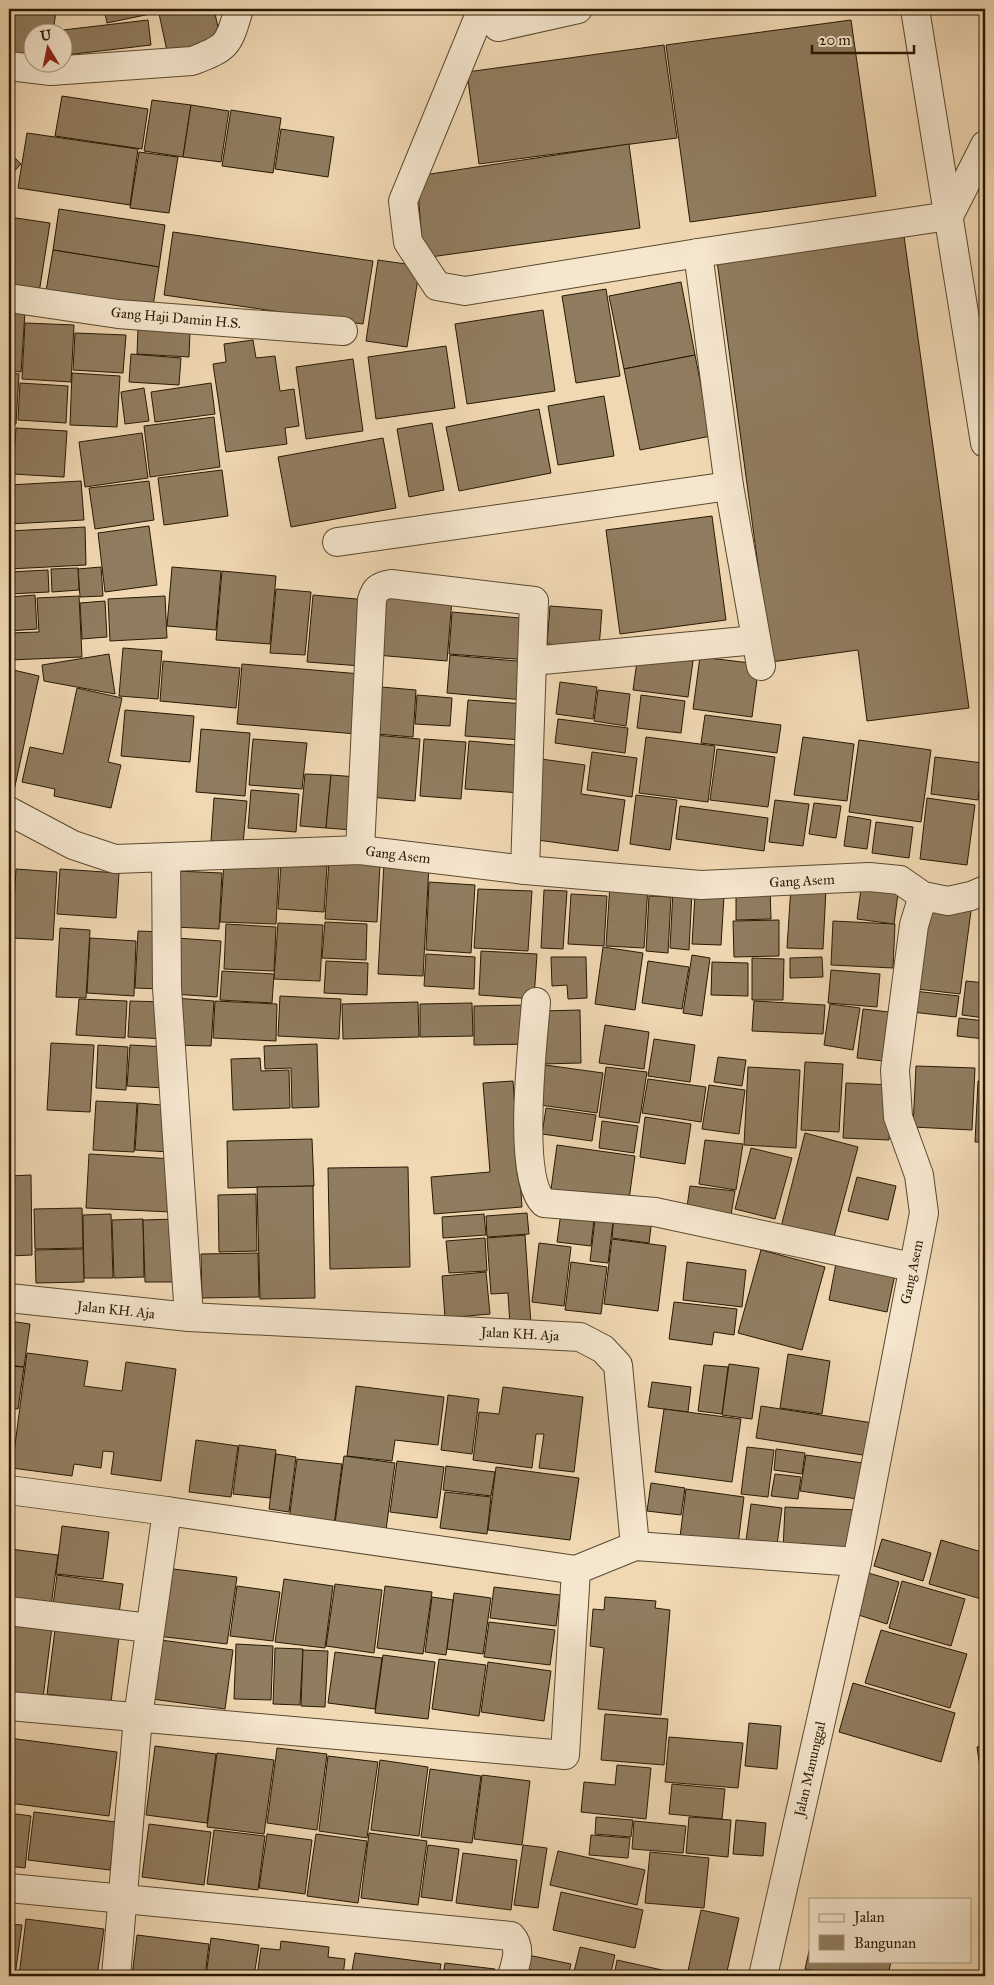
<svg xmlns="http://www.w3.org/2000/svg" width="994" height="1985" viewBox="0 0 994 1985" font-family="'IM FELL Great Primer',serif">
  <rect width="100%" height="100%" fill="#f0d8b3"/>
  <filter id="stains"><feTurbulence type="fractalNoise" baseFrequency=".004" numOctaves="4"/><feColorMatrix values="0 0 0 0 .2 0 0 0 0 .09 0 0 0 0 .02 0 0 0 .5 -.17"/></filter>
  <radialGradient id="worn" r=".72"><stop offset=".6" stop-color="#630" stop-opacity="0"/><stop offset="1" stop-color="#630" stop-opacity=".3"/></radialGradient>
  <g fill="#907c5f" stroke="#281903">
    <polygon points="9,9 56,11 53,32 32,32 32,56 9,54"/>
    <polygon points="104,9 148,9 150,14 107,23"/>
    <polygon points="158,9 214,9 221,41 167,51"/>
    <polygon points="148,20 151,45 66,55 63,30"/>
    <polygon points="851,20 876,196 690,222 666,45"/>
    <polygon points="664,45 677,138 479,164 467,72"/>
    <polygon points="62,96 148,109 142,149 55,136"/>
    <polygon points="152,100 191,105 183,157 144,151"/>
    <polygon points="191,105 229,111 221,162 183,157"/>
    <polygon points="231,110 281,118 273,173 222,166"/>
    <polygon points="281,129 334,137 328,177 275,169"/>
    <polygon points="27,133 138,149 130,205 18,188"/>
    <polygon points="629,144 640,228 423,258 417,176"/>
    <polygon points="9,152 21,164 9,177"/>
    <polygon points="139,152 178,157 169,213 130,208"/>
    <polygon points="59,209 165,225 159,267 53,250"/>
    <polygon points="9,217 50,223 39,293 9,289"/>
    <polygon points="173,232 373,261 363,324 164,295"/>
    <polygon points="904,236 969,708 867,721 858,650 771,662 717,261"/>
    <polygon points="53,250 159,267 152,313 45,297"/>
    <polygon points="378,260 420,266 407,347 366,341"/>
    <polygon points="681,282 695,355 624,369 609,296"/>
    <polygon points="606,289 620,376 576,383 562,296"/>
    <polygon points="543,310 555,391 467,404 455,324"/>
    <polygon points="9,311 25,312 21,372 9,371"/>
    <polygon points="25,323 74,325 71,382 22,379"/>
    <polygon points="138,328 190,331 189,357 137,354"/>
    <polygon points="75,333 126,335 123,373 73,370"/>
    <polygon points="253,340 256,358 275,356 280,391 294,389 299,426 285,428 287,444 226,452 213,364 226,362 224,344"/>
    <polygon points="446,346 455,408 376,419 368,357"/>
    <polygon points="131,354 181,358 179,385 129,382"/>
    <polygon points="695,355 711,436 640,450 624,369"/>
    <polygon points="353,359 363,431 306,439 296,367"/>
    <polygon points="9,373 19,374 16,424 9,423"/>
    <polygon points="72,373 120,376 117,427 70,425"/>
    <polygon points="20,383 68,386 66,423 18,420"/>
    <polygon points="211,383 215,414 155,422 151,392"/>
    <polygon points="144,388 149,421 125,424 121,392"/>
    <polygon points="604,396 614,456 558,465 548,406"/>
    <polygon points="539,409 551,473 459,491 446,427"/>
    <polygon points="214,417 220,467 150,477 144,426"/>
    <polygon points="432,423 444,490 409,497 397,429"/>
    <polygon points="16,428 67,431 64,477 13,474"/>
    <polygon points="9,430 14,430 11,479 9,479"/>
    <polygon points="142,433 148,478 85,487 79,442"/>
    <polygon points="383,438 396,508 291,527 278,457"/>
    <polygon points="222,470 228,516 164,525 158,478"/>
    <polygon points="81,481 84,520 9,524 9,485"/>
    <polygon points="149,481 154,520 95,529 89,488"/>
    <polygon points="712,516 726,620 620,634 606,530"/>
    <polygon points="149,526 157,585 105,592 98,533"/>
    <polygon points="85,527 86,565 9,569 9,531"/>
    <polygon points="101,567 103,596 80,597 78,569"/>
    <polygon points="172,567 221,571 216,630 167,626"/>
    <polygon points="78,568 79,590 52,592 51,569"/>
    <polygon points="48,570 49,592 9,594 9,572"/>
    <polygon points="222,571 276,576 270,644 216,640"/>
    <polygon points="276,589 311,592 305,655 270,653"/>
    <polygon points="382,594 452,599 447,661 376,655"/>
    <polygon points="35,595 37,629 9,631 9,597"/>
    <polygon points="313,595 367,600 362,666 307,662"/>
    <polygon points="79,596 82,657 9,660 9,633 39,632 37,598"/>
    <polygon points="165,596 167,638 110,641 108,599"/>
    <polygon points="105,601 107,637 82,639 80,603"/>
    <polygon points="550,606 602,610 599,648 547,644"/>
    <polygon points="452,612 531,619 528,660 449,654"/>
    <polygon points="123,648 162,651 158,699 119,696"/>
    <polygon points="109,654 115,694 44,681 42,665"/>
    <polygon points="638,654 693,661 688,697 633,690"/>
    <polygon points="450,655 527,662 524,700 447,693"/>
    <polygon points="700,657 759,664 752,717 693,709"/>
    <polygon points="163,661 240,668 236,708 160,701"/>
    <polygon points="242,664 361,674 357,734 237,724"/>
    <polygon points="9,669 39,676 13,795 9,794"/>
    <polygon points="560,682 597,687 593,719 556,714"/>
    <polygon points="381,687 416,690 413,737 377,734"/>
    <polygon points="77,688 122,698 108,762 121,765 111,808 54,796 55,789 22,782 30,747 63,754"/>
    <polygon points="598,690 630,694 626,726 594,721"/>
    <polygon points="417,695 452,698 450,726 415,724"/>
    <polygon points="641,695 685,701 681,733 637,728"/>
    <polygon points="468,700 526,704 523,740 465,736"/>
    <polygon points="125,710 194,716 190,762 121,756"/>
    <polygon points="705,715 781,725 777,753 701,743"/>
    <polygon points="558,719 628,728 625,753 555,743"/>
    <polygon points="201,729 250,733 245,796 196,792"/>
    <polygon points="374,735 420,739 415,801 369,797"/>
    <polygon points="646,737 715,746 708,802 639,793"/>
    <polygon points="803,737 854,744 847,801 794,795"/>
    <polygon points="253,739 307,743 302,789 249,785"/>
    <polygon points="424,739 466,742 461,799 420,796"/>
    <polygon points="859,740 931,750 921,822 849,812"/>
    <polygon points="469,741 525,746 521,793 465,789"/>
    <polygon points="717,749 775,757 768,807 710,800"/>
    <polygon points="592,752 637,758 632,797 587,790"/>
    <polygon points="935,757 983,763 978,800 931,794"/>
    <polygon points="541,759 585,765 581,794 625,800 618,851 530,839"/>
    <polygon points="305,774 331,775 326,828 300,826"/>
    <polygon points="331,775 357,777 352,830 326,828"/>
    <polygon points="251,790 299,794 296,832 248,828"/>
    <polygon points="636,795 677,800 670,850 630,844"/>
    <polygon points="214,798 247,801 243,844 211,841"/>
    <polygon points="927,798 975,805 967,865 920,859"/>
    <polygon points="775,800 809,804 803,846 769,842"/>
    <polygon points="814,803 841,806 836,838 809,834"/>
    <polygon points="680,806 768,818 764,851 676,839"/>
    <polygon points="848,816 871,820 867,849 844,846"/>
    <polygon points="876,822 913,827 909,858 872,853"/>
    <polygon points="9,861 14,861 12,892 9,892"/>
    <polygon points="329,861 380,864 377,922 325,919"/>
    <polygon points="224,862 279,865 276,924 220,922"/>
    <polygon points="384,863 429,865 423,976 378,974"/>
    <polygon points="281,864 327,866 324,912 278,909"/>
    <polygon points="16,869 57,872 53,940 12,938"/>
    <polygon points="60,869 119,873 116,918 57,914"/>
    <polygon points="176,871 222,873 219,929 173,927"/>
    <polygon points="862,881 899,886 894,924 857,919"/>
    <polygon points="429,882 475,885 471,953 426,950"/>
    <polygon points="610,884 648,886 644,948 606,946"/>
    <polygon points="770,886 771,919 736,920 736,887"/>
    <polygon points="791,886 826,888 823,949 787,948"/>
    <polygon points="478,889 532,891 528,951 474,948"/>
    <polygon points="544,890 567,891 563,949 541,948"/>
    <polygon points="673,891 692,892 689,950 670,948"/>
    <polygon points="571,894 607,896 604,946 568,944"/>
    <polygon points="695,895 724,896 721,945 692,944"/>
    <polygon points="649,896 671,897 668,953 646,951"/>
    <polygon points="928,905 971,911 960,994 917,989"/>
    <polygon points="779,920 779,956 734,957 733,921"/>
    <polygon points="833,921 895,924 893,968 831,965"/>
    <polygon points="325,922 367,924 366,960 322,958"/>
    <polygon points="278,923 323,925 320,981 274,979"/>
    <polygon points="226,924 276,927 274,971 224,969"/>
    <polygon points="60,928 90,930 86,998 56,997"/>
    <polygon points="138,931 164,932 162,989 135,988"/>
    <polygon points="90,938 136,941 134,996 87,993"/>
    <polygon points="176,938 221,941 217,997 173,994"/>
    <polygon points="603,947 643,953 635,1010 595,1004"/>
    <polygon points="481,951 537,954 534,999 479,995"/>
    <polygon points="426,954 475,957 474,989 424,986"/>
    <polygon points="692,955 710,958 702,1016 683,1013"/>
    <polygon points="551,957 586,957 587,998 568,999 567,985 552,986"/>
    <polygon points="822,957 823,977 790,978 790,958"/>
    <polygon points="752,958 784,959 783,1000 752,1000"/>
    <polygon points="326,961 368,963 367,995 324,993"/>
    <polygon points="648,961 689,967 682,1009 642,1003"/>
    <polygon points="712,962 748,963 748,996 711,995"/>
    <polygon points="831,970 880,974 877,1007 828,1003"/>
    <polygon points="222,971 274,974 272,1003 220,1000"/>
    <polygon points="966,981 985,983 985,1018 962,1015"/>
    <polygon points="914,991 959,996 956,1017 912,1012"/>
    <polygon points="280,996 341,999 339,1039 278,1036"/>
    <polygon points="175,998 214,1001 211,1046 173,1045"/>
    <polygon points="79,999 127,1001 125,1038 76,1035"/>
    <polygon points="130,1001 166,1002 165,1039 128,1037"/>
    <polygon points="215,1001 277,1004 276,1041 213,1038"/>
    <polygon points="754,1001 825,1005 823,1034 752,1031"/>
    <polygon points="418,1002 419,1037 343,1039 342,1004"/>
    <polygon points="472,1003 473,1036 420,1037 420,1004"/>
    <polygon points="830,1004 860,1008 853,1050 824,1045"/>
    <polygon points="529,1005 530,1044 474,1045 474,1006"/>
    <polygon points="863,1009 898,1013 891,1062 857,1058"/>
    <polygon points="580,1010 581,1063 542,1064 542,1011"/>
    <polygon points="959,1018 985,1021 985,1039 957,1036"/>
    <polygon points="605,1025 649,1032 644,1069 599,1063"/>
    <polygon points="654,1039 695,1045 690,1082 648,1076"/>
    <polygon points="51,1043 94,1045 90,1112 47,1110"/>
    <polygon points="317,1044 319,1107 292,1108 291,1068 265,1069 264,1046"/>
    <polygon points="98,1045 128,1047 126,1090 96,1088"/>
    <polygon points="130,1045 168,1047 166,1088 127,1086"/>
    <polygon points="718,1057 746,1060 742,1086 714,1082"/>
    <polygon points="260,1058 261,1071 289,1070 290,1108 233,1110 231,1059"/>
    <polygon points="805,1062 843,1064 839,1132 801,1130"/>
    <polygon points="538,1064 603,1073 597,1113 533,1104"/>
    <polygon points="916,1066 975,1068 972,1130 913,1127"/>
    <polygon points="606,1067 647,1072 639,1123 599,1117"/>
    <polygon points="748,1067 800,1070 796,1148 744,1145"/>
    <polygon points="648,1079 706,1087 701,1122 642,1113"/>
    <polygon points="513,1081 522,1207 434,1214 431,1177 490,1172 483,1083"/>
    <polygon points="978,1081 985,1081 985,1142 975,1142"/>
    <polygon points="846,1083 892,1085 889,1140 843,1138"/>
    <polygon points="709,1085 745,1090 739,1134 702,1129"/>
    <polygon points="96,1101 137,1103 134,1152 93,1150"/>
    <polygon points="138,1103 173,1106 170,1152 135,1150"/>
    <polygon points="546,1108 596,1115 592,1141 542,1134"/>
    <polygon points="645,1117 691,1124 685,1164 640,1157"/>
    <polygon points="602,1121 638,1126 634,1153 599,1148"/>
    <polygon points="805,1133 858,1147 832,1244 780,1231"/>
    <polygon points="312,1139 314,1186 228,1188 227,1141"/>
    <polygon points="705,1140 743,1144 736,1190 699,1184"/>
    <polygon points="557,1145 635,1156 628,1207 550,1197"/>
    <polygon points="751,1148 792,1158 775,1219 735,1209"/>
    <polygon points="89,1154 174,1159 171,1212 86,1208"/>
    <polygon points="9,1166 9,1176 31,1175 32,1255 9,1256"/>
    <polygon points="408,1167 410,1267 330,1269 328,1168"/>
    <polygon points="857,1177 896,1186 888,1220 848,1211"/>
    <polygon points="313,1186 315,1298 260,1299 257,1187"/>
    <polygon points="690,1186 735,1191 730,1221 686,1214"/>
    <polygon points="256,1194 257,1251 219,1252 218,1195"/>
    <polygon points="562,1205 595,1210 591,1246 557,1242"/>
    <polygon points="82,1208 83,1248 35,1249 34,1209"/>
    <polygon points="596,1212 614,1214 608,1263 590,1261"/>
    <polygon points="527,1213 529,1234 487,1237 486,1216"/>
    <polygon points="111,1214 113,1278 84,1278 83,1215"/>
    <polygon points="484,1214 486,1235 443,1238 442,1217"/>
    <polygon points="614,1214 652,1219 649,1243 612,1238"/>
    <polygon points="143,1219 144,1277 114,1278 112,1220"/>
    <polygon points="175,1219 177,1282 145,1282 143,1220"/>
    <polygon points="525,1235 531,1325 510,1326 508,1293 491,1294 487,1238"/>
    <polygon points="485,1238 487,1271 449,1273 446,1241"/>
    <polygon points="612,1239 666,1246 658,1311 604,1304"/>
    <polygon points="539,1243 571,1247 564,1306 532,1302"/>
    <polygon points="83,1249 84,1282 36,1283 35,1250"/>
    <polygon points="761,1250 825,1267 802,1350 738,1333"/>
    <polygon points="258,1253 259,1297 202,1298 201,1254"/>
    <polygon points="838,1253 897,1265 887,1312 829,1300"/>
    <polygon points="571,1262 607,1267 601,1314 565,1310"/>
    <polygon points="687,1262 746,1270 742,1307 683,1300"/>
    <polygon points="486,1272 490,1314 445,1318 442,1276"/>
    <polygon points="674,1302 737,1309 734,1335 714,1332 712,1345 669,1339"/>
    <polygon points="9,1321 30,1324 24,1367 9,1365"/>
    <polygon points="27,1353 88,1361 84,1386 122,1391 126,1362 176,1369 161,1481 111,1474 114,1452 103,1451 101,1468 74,1464 72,1476 12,1468"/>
    <polygon points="788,1354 830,1361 822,1414 780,1408"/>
    <polygon points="729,1364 759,1368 752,1419 722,1415"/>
    <polygon points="704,1365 728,1367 722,1414 698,1411"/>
    <polygon points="9,1366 24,1367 18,1409 9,1408"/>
    <polygon points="652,1382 691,1387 688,1412 648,1407"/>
    <polygon points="356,1386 444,1397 438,1445 395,1440 392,1461 347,1456"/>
    <polygon points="503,1387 583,1397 574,1472 539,1468 544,1434 536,1434 532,1468 473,1460 479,1412 499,1414"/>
    <polygon points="448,1395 479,1399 472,1454 441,1450"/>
    <polygon points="761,1406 880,1424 875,1457 756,1438"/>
    <polygon points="664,1409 741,1419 732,1482 655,1472"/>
    <polygon points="196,1440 238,1446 231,1497 189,1492"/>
    <polygon points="239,1445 276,1450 270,1498 233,1494"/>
    <polygon points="747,1447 774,1450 768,1497 741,1494"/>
    <polygon points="776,1449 805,1453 802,1474 774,1470"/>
    <polygon points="276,1454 296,1457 289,1512 269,1509"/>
    <polygon points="806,1455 870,1464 865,1500 800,1491"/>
    <polygon points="344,1456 395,1463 386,1530 335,1523"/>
    <polygon points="297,1459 342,1464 334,1525 289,1520"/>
    <polygon points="397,1461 444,1467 437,1518 390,1512"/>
    <polygon points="446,1466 495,1472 491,1496 443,1490"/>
    <polygon points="496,1467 579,1478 570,1540 488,1530"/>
    <polygon points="775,1474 801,1477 798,1499 771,1496"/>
    <polygon points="651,1483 685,1488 681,1515 647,1511"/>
    <polygon points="686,1489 744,1497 737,1552 679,1545"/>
    <polygon points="445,1492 491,1497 487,1534 440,1528"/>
    <polygon points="751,1504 782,1508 776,1552 745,1548"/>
    <polygon points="785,1507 858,1510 856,1554 783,1550"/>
    <polygon points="62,1526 109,1532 103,1579 56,1574"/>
    <polygon points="882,1539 931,1553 923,1581 874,1566"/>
    <polygon points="941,1540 985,1553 985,1600 929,1584"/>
    <polygon points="10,1549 58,1555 50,1613 9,1608"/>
    <polygon points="166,1568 237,1577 227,1644 157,1636"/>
    <polygon points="865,1572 899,1582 887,1624 852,1613"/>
    <polygon points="57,1575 123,1584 118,1621 52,1613"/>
    <polygon points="284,1579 333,1586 325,1648 275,1642"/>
    <polygon points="902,1581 965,1599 951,1646 889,1628"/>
    <polygon points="335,1584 382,1590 374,1653 326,1646"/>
    <polygon points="237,1586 280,1592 273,1641 230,1636"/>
    <polygon points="385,1586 432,1592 423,1654 377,1648"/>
    <polygon points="494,1587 560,1595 556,1626 490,1618"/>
    <polygon points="454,1593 491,1598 483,1654 447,1649"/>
    <polygon points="432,1597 453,1600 446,1655 425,1652"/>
    <polygon points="605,1597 656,1601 655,1608 670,1610 661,1715 598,1709 604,1648 590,1646 593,1609 604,1610"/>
    <polygon points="56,1621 120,1629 111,1702 47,1694"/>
    <polygon points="9,1622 52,1627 43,1698 9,1694"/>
    <polygon points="489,1622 555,1630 550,1665 484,1657"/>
    <polygon points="881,1630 967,1654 950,1708 865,1683"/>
    <polygon points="161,1640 233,1650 225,1709 152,1699"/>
    <polygon points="236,1644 273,1646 271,1700 234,1699"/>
    <polygon points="275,1648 303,1649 300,1705 273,1704"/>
    <polygon points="303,1650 328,1651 325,1707 301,1706"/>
    <polygon points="335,1652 382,1658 375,1709 328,1703"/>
    <polygon points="383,1655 435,1662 428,1719 375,1713"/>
    <polygon points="439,1659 486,1665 479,1716 432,1709"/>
    <polygon points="488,1662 551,1671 544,1721 481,1712"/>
    <polygon points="853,1683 955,1713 941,1762 839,1732"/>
    <polygon points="605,1714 668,1719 664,1765 601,1760"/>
    <polygon points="749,1723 781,1726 777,1769 745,1766"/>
    <polygon points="669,1737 743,1743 738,1788 665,1782"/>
    <polygon points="9,1738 117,1752 109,1816 9,1803"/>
    <polygon points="985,1745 985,1801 977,1747"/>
    <polygon points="155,1746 216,1754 207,1823 146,1815"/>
    <polygon points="277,1748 327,1754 317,1830 267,1823"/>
    <polygon points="217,1753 274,1760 264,1834 207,1827"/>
    <polygon points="328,1756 378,1762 367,1838 319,1831"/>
    <polygon points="380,1760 428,1767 419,1836 371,1830"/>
    <polygon points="617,1765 651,1768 646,1819 581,1812 584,1782 615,1785"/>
    <polygon points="430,1769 481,1776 472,1843 421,1837"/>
    <polygon points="482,1775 530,1781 522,1845 474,1839"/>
    <polygon points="672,1784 725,1789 722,1819 669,1814"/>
    <polygon points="34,1812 116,1822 110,1870 28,1860"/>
    <polygon points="9,1813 31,1816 25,1868 9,1866"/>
    <polygon points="596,1817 633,1820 631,1837 595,1834"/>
    <polygon points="689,1817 731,1820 728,1857 686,1853"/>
    <polygon points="736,1820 766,1823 763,1856 733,1854"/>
    <polygon points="634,1821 686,1826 683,1853 632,1849"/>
    <polygon points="149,1824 211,1832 204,1885 142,1877"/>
    <polygon points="214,1830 265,1836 258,1890 207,1884"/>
    <polygon points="369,1833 427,1841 418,1905 361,1898"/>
    <polygon points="267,1834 312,1840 305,1894 259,1888"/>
    <polygon points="316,1834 367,1841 358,1903 307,1896"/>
    <polygon points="591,1835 630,1838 628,1858 589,1855"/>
    <polygon points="428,1845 459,1849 452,1901 421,1897"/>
    <polygon points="523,1845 547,1848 538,1908 514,1905"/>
    <polygon points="558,1851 645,1870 637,1905 550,1885"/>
    <polygon points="650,1852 709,1858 704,1908 645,1903"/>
    <polygon points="463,1853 517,1860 511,1910 456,1903"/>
    <polygon points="561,1892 643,1910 635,1948 553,1930"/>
    <polygon points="701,1910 739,1918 726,1976 712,1976 688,1971"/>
    <polygon points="26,1919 104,1929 97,1976 19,1976"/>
    <polygon points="9,1924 22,1925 15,1976 9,1976"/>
    <polygon points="137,1935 209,1944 205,1976 132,1976"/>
    <polygon points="211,1938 259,1945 254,1976 206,1976"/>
    <polygon points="281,1941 329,1947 328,1957 345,1959 343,1976 257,1976 261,1948 280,1950"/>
    <polygon points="580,1947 615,1955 610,1976 573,1976"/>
    <polygon points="810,1947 810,1961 891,1961 888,1976 838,1976 805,1969"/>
    <polygon points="355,1953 441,1964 439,1976 351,1976"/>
    <polygon points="528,1955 571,1964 568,1976 523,1976"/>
    <polygon points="617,1960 671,1972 670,1976 614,1976"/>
    <polygon points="445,1963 495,1969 495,1976 443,1976"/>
  </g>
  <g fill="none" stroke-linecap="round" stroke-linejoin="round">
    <g stroke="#5a492f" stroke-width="30">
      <g id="minor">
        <polyline points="482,9 403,201 408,242 437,286 465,291 698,253 949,216 985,145"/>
        <polyline points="915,9 985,443"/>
        <polyline points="498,27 578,9"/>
        <path d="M 9,66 L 51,71 L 192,61 C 229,47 228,45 239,9"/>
        <polyline points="698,253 729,486 761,666"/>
        <polyline points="9,298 118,314 343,331"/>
        <polyline points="337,542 729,486"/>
        <polyline points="532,661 756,640"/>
        <polyline points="9,811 73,845 115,859 360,850 525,870 701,885 869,877 900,880 923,896 948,901 971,896 985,890"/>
        <path d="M 360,850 L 372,600 C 375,589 379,586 391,584 L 534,601 L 525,870"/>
        <polyline points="166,858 167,988 189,1317"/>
        <path d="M 536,1002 C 533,1042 516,1177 544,1203 L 655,1212 L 912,1267"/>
        <polyline points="9,1298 189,1317 580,1337 603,1349 618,1365 635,1546"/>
        <polyline points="9,1490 167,1511"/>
        <polyline points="9,1611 149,1628"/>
        <polyline points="9,1706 565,1755 576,1570"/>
        <path d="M 9,1888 L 511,1936 C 522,1948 516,1962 512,1976"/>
        <polyline points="116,1976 138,1717 167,1511 576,1570 635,1546 857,1562"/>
        <polyline points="763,1976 857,1562 924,1213 919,1175 898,1117 895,1070 914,925 923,896"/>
      </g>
    </g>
    <use href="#minor" stroke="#f5e6ce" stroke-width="28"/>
  </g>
  <g text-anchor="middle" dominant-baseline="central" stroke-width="5" stroke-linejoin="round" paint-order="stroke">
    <g font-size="14" fill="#281903" stroke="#f5e6ce">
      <text transform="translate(176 318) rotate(5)">Gang Haji Damin H.S.</text>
      <text transform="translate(398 855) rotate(7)">Gang Asem</text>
      <text transform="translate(802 881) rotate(-3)">Gang Asem</text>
      <text transform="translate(912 1272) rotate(-78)">Gang Asem</text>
      <text transform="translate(116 1310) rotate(6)">Jalan KH. Aja</text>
      <text transform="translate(520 1334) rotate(3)">Jalan KH. Aja</text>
      <text transform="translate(810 1769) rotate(-77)">Jalan Manunggal</text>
    </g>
  </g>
  <rect width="994" height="1985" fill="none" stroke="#f0d8b3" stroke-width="30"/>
  <rect x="10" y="10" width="974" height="1965" fill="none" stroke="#281903" stroke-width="2.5"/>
  <rect x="15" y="15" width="964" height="1955" fill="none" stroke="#281903"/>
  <rect x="809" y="1898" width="162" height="65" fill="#f5e6ce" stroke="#a3947d"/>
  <rect x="819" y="1914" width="25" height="8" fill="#f5e6ce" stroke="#a3947d"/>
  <text x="854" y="1922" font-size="15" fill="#281903">Jalan</text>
  <rect x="819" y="1935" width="25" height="15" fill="#907c5f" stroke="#a3947d"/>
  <text x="854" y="1948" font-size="15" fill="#281903">Bangunan</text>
  <g transform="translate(48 48) rotate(350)"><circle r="24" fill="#f5e6ce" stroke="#a3947d"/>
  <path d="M0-4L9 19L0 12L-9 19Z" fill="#8f2418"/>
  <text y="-8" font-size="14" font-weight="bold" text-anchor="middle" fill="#281903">U</text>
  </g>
  <path d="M812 45v8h102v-8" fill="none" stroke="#281903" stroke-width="2.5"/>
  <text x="819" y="45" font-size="15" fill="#281903" stroke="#f5e6ce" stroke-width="4" paint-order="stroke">20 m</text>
  <rect width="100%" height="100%" filter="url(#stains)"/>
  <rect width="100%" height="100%" fill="url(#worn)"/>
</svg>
